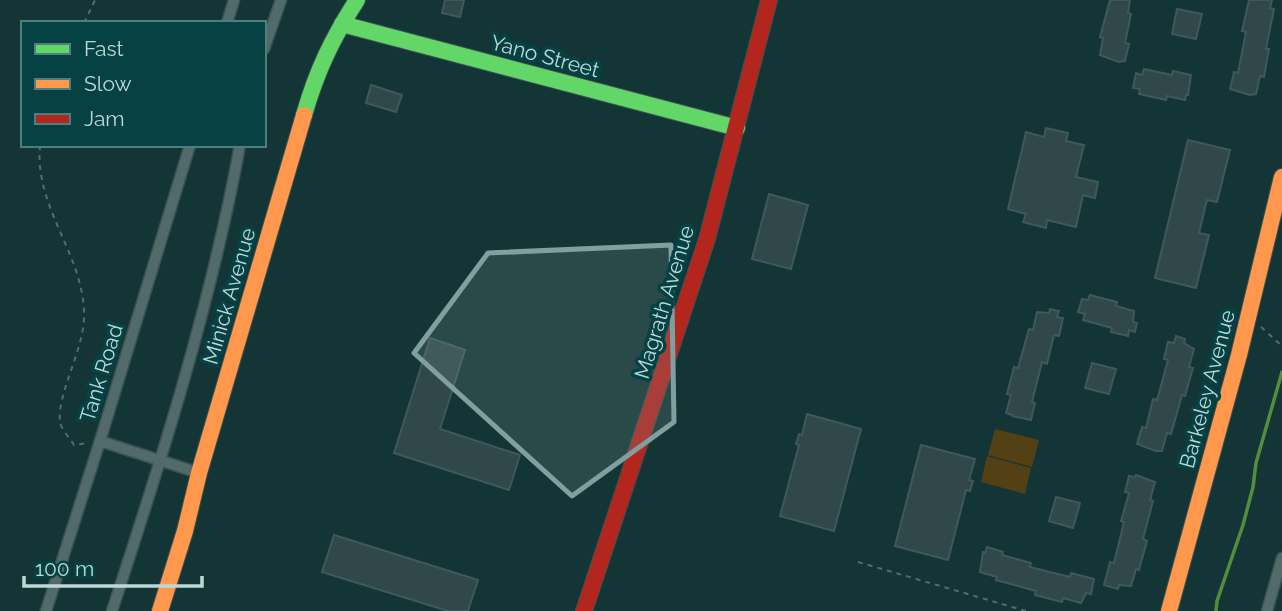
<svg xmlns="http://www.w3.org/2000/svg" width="1282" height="611" viewBox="0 0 1282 611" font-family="Raleway,sans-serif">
  <rect width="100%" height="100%" fill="#143535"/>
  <g fill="#544015">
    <polygon points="995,429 1039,440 1032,467 988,455"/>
    <polygon points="987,456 1031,468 1025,494 981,482"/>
  </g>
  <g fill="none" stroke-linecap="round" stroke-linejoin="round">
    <polyline stroke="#548d3d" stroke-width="3.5" points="1216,611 1217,601 1243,525 1253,487 1256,463 1282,372"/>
  </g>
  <g fill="#30484a" stroke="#40585b" stroke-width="2">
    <polygon points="445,0 464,0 460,17 442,13"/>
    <polygon points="1110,0 1130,0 1128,13 1131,14 1125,43 1129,44 1125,61 1119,62 1100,55 1103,38 1100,37"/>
    <polygon points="1249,0 1272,0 1270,8 1274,9 1266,49 1269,49 1264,77 1260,76 1256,94 1250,95 1230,89 1234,72 1238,73 1246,32 1242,31"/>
    <polygon points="1177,9 1202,14 1196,39 1172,34"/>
    <polygon points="1144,69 1172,75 1173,71 1191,75 1188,95 1186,95 1185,100 1167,96 1166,100 1139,94 1140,89 1133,88 1136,73 1142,75"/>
    <polygon points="371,85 402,95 396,112 366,103"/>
    <polygon points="1046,128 1068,133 1066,141 1084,145 1076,177 1098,182 1095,198 1083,195 1076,227 1047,220 1046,228 1023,222 1026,214 1008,209 1026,132 1044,137"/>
    <polygon points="1188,140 1230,150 1217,202 1207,200 1199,233 1209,235 1196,288 1155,278"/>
    <polygon points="769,194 808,205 791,269 752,259"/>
    <polygon points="1090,295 1117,302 1116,306 1134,311 1133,322 1137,323 1135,332 1129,330 1128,336 1111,332 1112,328 1083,320 1085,314 1078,312 1082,299 1088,300"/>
    <polygon points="1050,309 1059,311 1057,317 1063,318 1059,336 1054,335 1047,364 1042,362 1032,402 1035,403 1031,420 1012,416 1012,415 1006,413 1011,395 1007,394 1014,367 1018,368 1029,329 1033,330 1037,312 1049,313"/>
    <polygon points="1176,336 1185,339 1184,343 1194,349 1189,367 1193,368 1185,396 1182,395 1171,434 1167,433 1162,451 1156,451 1137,444 1142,427 1146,428 1153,399 1157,400 1168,360 1164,359 1168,342 1174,343"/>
    <polygon points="430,338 465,350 440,429 520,455 509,490 394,453"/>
    <polygon points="1092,363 1116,369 1109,394 1085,388"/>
    <polygon points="807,414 861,429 834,531 780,516 799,445 796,444 799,434 802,435"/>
    <polygon points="921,445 975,459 969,480 973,481 970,491 966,490 948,560 895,546"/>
    <polygon points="1136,475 1155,482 1150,500 1153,501 1143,539 1147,541 1139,570 1136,569 1131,586 1119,585 1118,589 1104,585 1110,562 1114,563 1124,522 1121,521 1129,493 1125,492 1129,476 1135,477"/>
    <polygon points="1056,497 1080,503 1073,528 1049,521"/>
    <polygon points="334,535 478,580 468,611 448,611 322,572"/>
    <polygon points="987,547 1003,552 1002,555 1031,563 1030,567 1070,577 1071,573 1094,579 1091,594 1086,593 1081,603 1063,598 1062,602 1035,595 1036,591 996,580 997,577 980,572 983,552 985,553"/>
  </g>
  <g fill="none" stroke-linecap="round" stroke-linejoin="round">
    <g stroke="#3a5151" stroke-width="13">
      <g id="street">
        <polyline points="227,23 234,0"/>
        <polyline points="264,49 281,0"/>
        <polyline points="100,441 199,473"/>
        <polyline points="46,611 100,441 190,145"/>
        <path d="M 112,611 C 162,458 211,304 240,145"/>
        <polyline points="1267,611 1282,558"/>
      </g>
    </g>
    <g stroke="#3a5151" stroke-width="18">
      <g id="fast">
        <polyline points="342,24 737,128"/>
        <path d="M 304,115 C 317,70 332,39 357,0"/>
      </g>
    </g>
    <g stroke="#3a5151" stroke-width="18">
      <g id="slow">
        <polyline points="160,611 185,531 199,473 304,115"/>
        <polyline points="1169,611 1239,355 1282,177"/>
      </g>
    </g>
    <g stroke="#3a5151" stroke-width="18">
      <polyline id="jam" points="584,611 707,239 769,0"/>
    </g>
    <g stroke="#566b6b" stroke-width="2" stroke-dasharray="5 5" stroke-linecap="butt">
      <polyline points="84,23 95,0"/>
      <path d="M 40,145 C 34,206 82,253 84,311 C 86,348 57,391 60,422 C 61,429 70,438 74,445 L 87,443"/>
      <polyline points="1261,327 1282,346"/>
      <polyline points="858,562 1026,611"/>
    </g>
    <use href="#street" stroke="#536a6a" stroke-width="10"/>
    <use href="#fast" stroke="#63d668" stroke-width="16"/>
    <use href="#slow" stroke="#ff974d" stroke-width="16"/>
    <use href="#jam" stroke="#b3261e" stroke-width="16"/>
  </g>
  <path fill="#829f9f" fill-opacity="0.2" stroke="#829f9f" stroke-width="5" stroke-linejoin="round" d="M 671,245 L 674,422 L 572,496 L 414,353 L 488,253 Z"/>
  <g text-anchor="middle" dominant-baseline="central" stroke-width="7" stroke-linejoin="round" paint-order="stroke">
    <g font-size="21" fill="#bed8d8" stroke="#064243">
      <text transform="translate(545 56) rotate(15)">Yano Street</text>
      <text transform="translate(229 296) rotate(-74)">Minick Avenue</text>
      <text transform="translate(664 302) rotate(-73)">Magrath Avenue</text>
      <text transform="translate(101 373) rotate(-73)">Tank Road</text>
      <text transform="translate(1207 389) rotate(-75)">Barkeley Avenue</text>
    </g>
  </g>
  <rect x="21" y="21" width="245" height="126" fill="#064243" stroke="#507e7f" stroke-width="2"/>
  <rect x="35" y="44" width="35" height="10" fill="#63d668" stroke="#507e7f" stroke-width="2"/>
  <text x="84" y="56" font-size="21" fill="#bed8d8">Fast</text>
  <rect x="35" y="79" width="35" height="10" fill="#ff974d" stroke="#507e7f" stroke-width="2"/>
  <text x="84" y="91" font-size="21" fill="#bed8d8">Slow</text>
  <rect x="35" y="114" width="35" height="10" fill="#b3261e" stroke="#507e7f" stroke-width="2"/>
  <text x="84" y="126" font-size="21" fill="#bed8d8">Jam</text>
  <path d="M24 576v10h178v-10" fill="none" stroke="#bed8d8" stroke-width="3.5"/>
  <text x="35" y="576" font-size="21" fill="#bed8d8" stroke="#064243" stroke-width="5" paint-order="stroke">100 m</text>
</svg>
